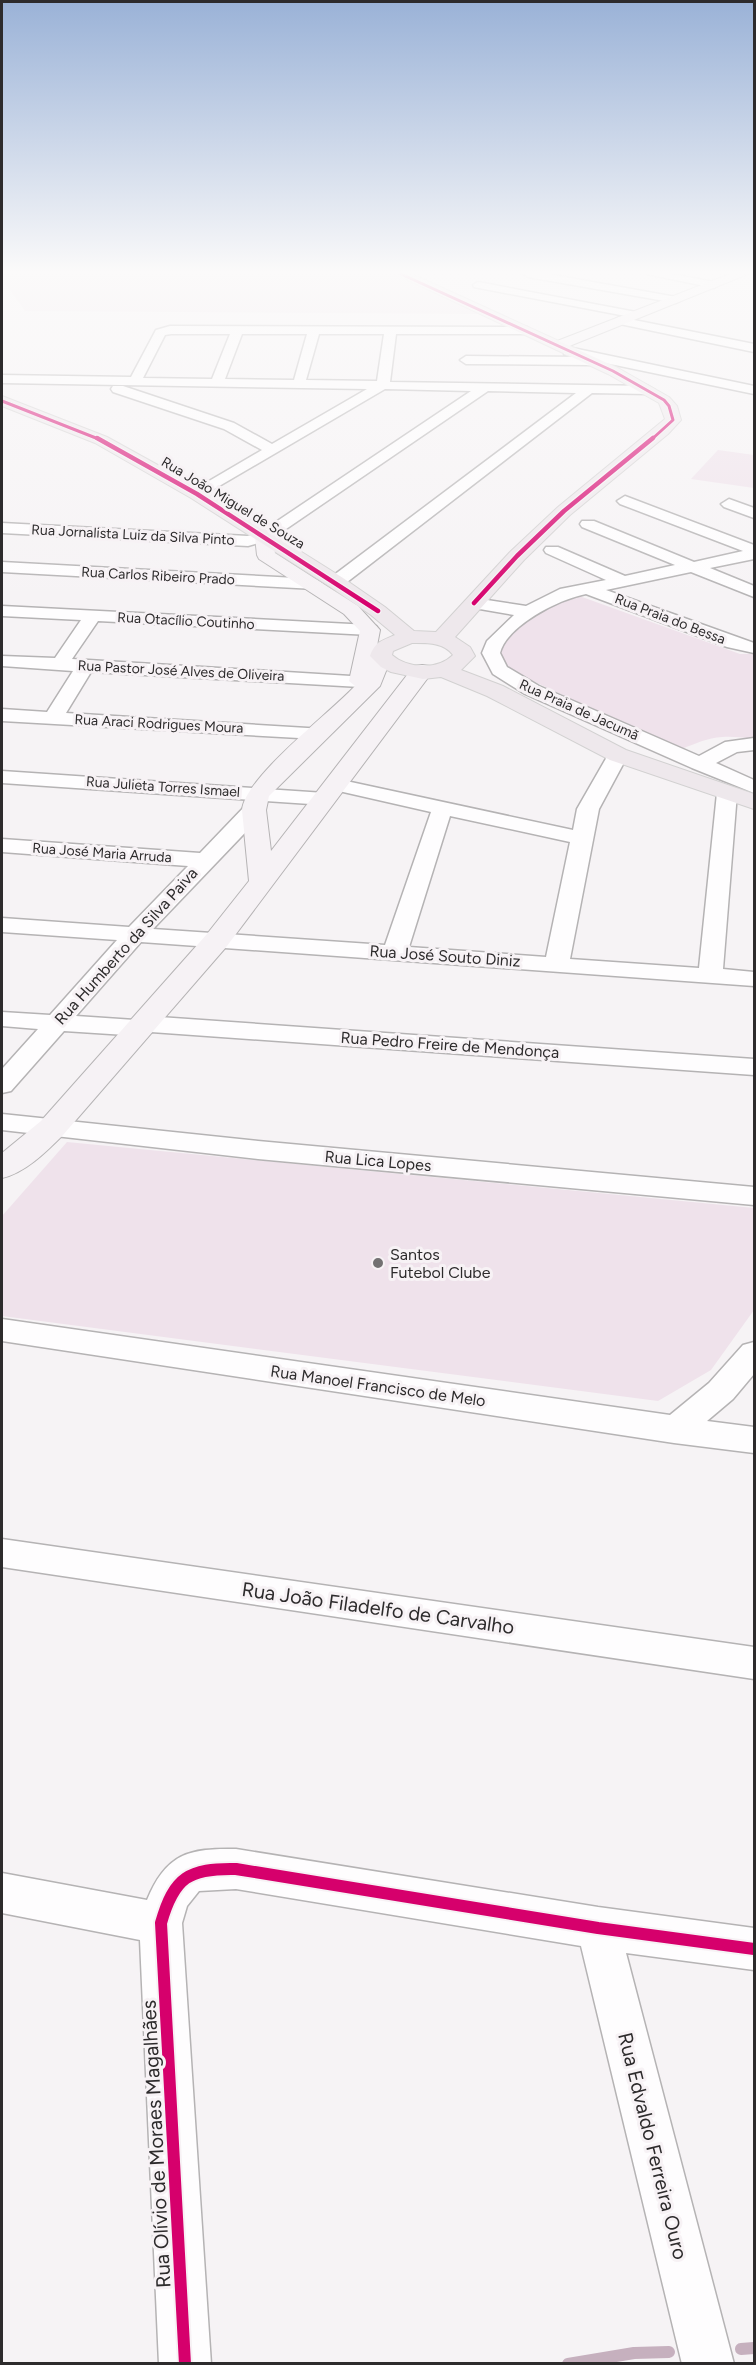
<svg xmlns="http://www.w3.org/2000/svg" width="756" height="2365" viewBox="0 0 756 2365" font-family="Figtree,sans-serif">
  <rect width="100%" height="100%" fill="#f6f3f5"/>
  <polygon fill="#ede4ea" points="2,274 393,274 478,314 25,311 2,279"/>
  <g fill="#efe2eb">
    <polygon points="718,450 754,455 754,488 691,479"/>
    <path d="M 571,593 L 740,654 L 754,654 L 754,739 C 719,734 711,737 679,750 L 486,659 L 486,645 Z"/>
    <polygon points="67,1142 754,1208 754,1310 711,1370 658,1401 2,1316 2,1216"/>
  </g>
  <g fill="none" stroke-linecap="round" stroke-linejoin="round">
    <g stroke="#c6b0be" stroke-width="12">
      <polyline points="741,2349 754,2348"/>
      <polyline points="568,2364 634,2353 669,2352"/>
    </g>
    <g stroke="#b5b3b4" stroke-width="3">
      <g id="street">
        <polygon points="523,274 548,274 676,297 682,300 676,303 528,277"/>
        <polygon points="647,274 672,274 714,282 719,285 714,288"/>
        <polygon points="478,282 636,312 642,315 636,318 474,287 473,285"/>
        <polygon points="619,317 754,344 754,352 615,323 613,321"/>
        <path d="M 170,326 L 527,327 L 533,331 L 531,334 L 396,334 L 390,382 L 648,386 L 655,390 L 648,394 L 592,393 L 342,586 L 336,587 L 328,582 L 330,578 L 576,393 L 488,391 L 270,540 L 248,546 L 2,533 L 2,523 L 248,536 L 258,534 L 471,391 L 385,389 L 197,499 L 192,497 L 189,494 L 192,491 L 262,450 L 224,429 L 113,392 L 111,389 L 113,386 L 123,386 L 234,423 L 272,444 L 367,389 L 2,383 L 2,375 L 131,377 L 156,330 ZM 171,334 L 230,334 L 212,379 L 143,378 L 165,335 ZM 242,334 L 307,334 L 294,380 L 225,379 ZM 319,334 L 384,334 L 377,381 L 306,380 Z"/>
        <polygon points="568,347 754,386 754,394 596,361 590,365 466,364 460,360 466,356 580,357 564,354 564,348"/>
        <path d="M 625,496 L 754,545 L 754,559 L 710,568 L 754,586 L 754,597 L 691,572 L 606,590 L 754,643 L 754,653 L 727,647 L 586,594 C 560,599 507,625 500,653 L 507,667 L 539,686 L 699,756 L 725,742 L 754,738 L 754,750 L 737,752 L 716,763 L 754,780 L 754,793 L 692,768 L 525,694 L 493,674 L 482,653 L 487,641 L 514,615 L 468,607 L 465,603 L 468,599 L 474,598 L 526,606 L 560,589 L 606,580 L 546,553 L 544,550 L 546,547 L 558,547 L 625,576 L 675,565 L 582,527 L 580,524 L 582,521 L 594,521 L 694,562 L 743,551 L 620,504 L 617,501 Z"/>
        <polygon points="729,499 754,508 754,518 724,507 721,504"/>
        <polygon points="2,562 315,579 323,584 315,589 2,572"/>
        <polygon points="2,606 370,625 376,626 379,630 376,634 370,635 98,621 72,659 367,677 369,681 367,685 360,687 91,672 66,713 324,729 327,733 324,737 317,739 2,721 2,709 47,712 73,671 2,666 2,656 55,658 81,620 2,616"/>
        <path d="M 618,749 L 625,751 L 628,755 L 599,809 L 570,959 L 699,968 L 717,793 L 720,789 L 727,787 L 734,789 L 737,793 L 723,969 L 754,972 L 754,986 L 141,942 L 76,1016 L 135,1020 L 145,1016 L 754,1059 L 754,1075 L 151,1032 L 141,1036 L 64,1031 L 11,1091 L 2,1093 L 2,1069 L 38,1029 L 2,1026 L 2,1012 L 50,1015 L 117,940 L 2,932 L 2,918 L 129,927 L 188,866 L 2,852 L 2,839 L 200,853 L 246,805 L 254,804 L 262,805 L 265,810 L 262,815 L 153,929 L 385,945 L 431,812 L 330,789 L 327,785 L 330,781 L 337,779 L 573,830 L 577,809 L 608,755 L 611,751 ZM 450,816 L 570,842 L 546,957 L 409,947 Z"/>
        <polygon points="2,771 325,793 332,795 336,799 332,803 325,805 2,783"/>
        <polygon points="2,1114 258,1141 754,1187 754,1205 258,1159 2,1130"/>
        <polygon points="2,1319 670,1415 709,1383 743,1345 754,1342 754,1374 733,1399 707,1421 754,1427 754,1453 674,1443 2,1341"/>
        <polygon points="2,1539 754,1647 754,1679 2,1567"/>
        <path d="M 236,1849 L 598,1907 L 754,1928 L 754,1970 L 626,1953 L 734,2364 L 682,2364 L 581,1946 L 236,1889 L 199,1891 L 187,1906 L 182,1923 L 211,2364 L 159,2364 L 140,1940 L 2,1913 L 2,1873 L 147,1900 C 166,1854 188,1848 236,1849 Z"/>
      </g>
    </g>
    <g stroke="#b5b3b4" stroke-width="2">
      <g id="secondary">
        <polygon points="730,274 748,274 562,349 557,350 550,346 552,343"/>
        <path d="M 264,531 L 271,533 L 275,553 L 358,606 L 380,630 L 376,651 L 388,652 L 392,656 L 380,686 L 269,796 L 266,810 L 271,851 L 414,666 L 422,665 L 430,666 L 433,671 L 227,946 L 63,1135 C 46,1152 25,1173 2,1178 L 2,1153 L 41,1121 L 207,934 L 249,881 L 242,810 C 245,777 330,713 355,686 L 349,681 L 360,631 L 344,614 L 259,559 L 257,555 L 255,537 L 257,533 Z"/>
      </g>
    </g>
    <g stroke="#d2d1d1" stroke-width="2">
      <path id="primary" d="M 395,274 L 412,274 L 618,368 L 669,397 L 677,406 L 681,420 L 668,434 L 570,515 L 524,560 L 455,637 L 470,647 L 475,656 L 461,670 L 503,686 L 626,750 L 754,794 L 754,809 L 610,760 L 487,696 L 441,677 L 423,679 L 391,672 L 381,667 L 370,656 C 375,642 381,641 395,635 L 371,615 L 329,586 L 191,498 L 95,443 L 2,406 L 2,396 L 107,437 L 203,490 L 343,578 L 385,607 L 414,631 L 436,632 L 510,552 L 558,507 L 665,419 L 659,403 L 608,374 ZM 412,643 C 426,643 444,642 453,655 C 438,670 408,669 392,655 L 393,651 Z"/>
    </g>
    <use href="#street" fill="#fefdfe" fill-rule="evenodd"/>
    <use href="#secondary" fill="#f6f2f5" fill-rule="evenodd"/>
    <use href="#primary" fill="#eee8ec" fill-rule="evenodd"/>
    <g stroke="#f7f2f5" stroke-width="4.5">
      <g id="cycleway-far2">
        <polyline points="401,274 613,371 664,400 669,406 673,420 651,440"/>
        <polyline points="2,401 101,440"/>
      </g>
    </g>
    <g stroke="#f7f2f5" stroke-width="7">
      <g id="cycleway-far1">
        <polyline points="97,438 197,494 378,611"/>
        <polyline points="474,603 517,556 564,511 653,438"/>
      </g>
    </g>
    <g stroke="#f7f2f5" stroke-width="16">
      <path id="cycleway" d="M 185,2364 L 161,1923 C 174,1877 189,1868 236,1869 L 598,1928 L 754,1949"/>
    </g>
    <use href="#cycleway-far2" stroke="#d6006c" stroke-width="3"/>
    <use href="#cycleway-far1" stroke="#d6006c" stroke-width="4.5"/>
    <use href="#cycleway" stroke="#d6006c" stroke-width="12"/>
  </g>
  <linearGradient id="sky" x2="0" y2="1"><stop stop-color="#9ab2d7"/><stop offset="0.45" stop-color="#fbfafa"/><stop offset="1" stop-color="#fbfafa" stop-opacity="0"/></linearGradient>
  <rect width="756" height="605" fill="url(#sky)"/>
  <circle fill="#737172" stroke="#f7f2f5" stroke-width="2" cx="378" cy="1263" r="6"/>
  <g text-anchor="middle" dominant-baseline="central" stroke-width="6" stroke-linejoin="round" paint-order="stroke">
    <g font-size="14" fill="#2d2b2c" stroke="#f7f2f5">
      <text transform="translate(233 503) rotate(31)">Rua João Miguel de Souza</text>
      <text transform="translate(133 535) rotate(3)">Rua Jornalista Luiz da Silva Pinto</text>
      <text transform="translate(158 576) rotate(3)">Rua Carlos Ribeiro Prado</text>
      <text transform="translate(670 619) rotate(21)">Rua Praia do Bessa</text>
      <text transform="translate(186 621) rotate(3)">Rua Otacílio Coutinho</text>
      <text transform="translate(181 671) rotate(3)">Rua Pastor José Alves de Oliveira</text>
      <text transform="translate(579 710) rotate(24)">Rua Praia de Jacumã</text>
      <text transform="translate(159 724) rotate(3)">Rua Araci Rodrigues Moura</text>
      <text transform="translate(163 787) rotate(4)">Rua Julieta Torres Ismael</text>
      <text transform="translate(102 853) rotate(4)">Rua José Maria Arruda</text>
    </g>
    <g font-size="16" fill="#2d2b2c" stroke="#f7f2f5">
      <text transform="translate(126 946) rotate(-48)">Rua Humberto da Silva Paiva</text>
      <text transform="translate(445 956) rotate(4)">Rua José Souto Diniz</text>
      <text transform="translate(450 1045) rotate(4)">Rua Pedro Freire de Mendonça</text>
      <text transform="translate(378 1161) rotate(5)">Rua Lica Lopes</text>
      <text transform="translate(378 1386) rotate(8)">Rua Manoel Francisco de Melo</text>
    </g>
    <g font-size="16" fill="#2d2b2c" stroke="#f7f2f5" text-anchor="start">
      <text x="390" y="1254">Santos<tspan x="390" dy="18">Futebol Clube</tspan></text>
    </g>
    <g font-size="20" fill="#2d2b2c" stroke="#f7f2f5">
      <text transform="translate(378 1608) rotate(8)">Rua João Filadelfo de Carvalho</text>
      <text transform="translate(156 2144) rotate(-93)">Rua Olívio de Moraes Magalhães</text>
      <text transform="translate(653 2146) rotate(76)">Rua Edvaldo Ferreira Ouro</text>
    </g>
  </g>
  <rect width="756" height="2365" fill="none" stroke="#2d2b2c" stroke-width="6"/>
</svg>
